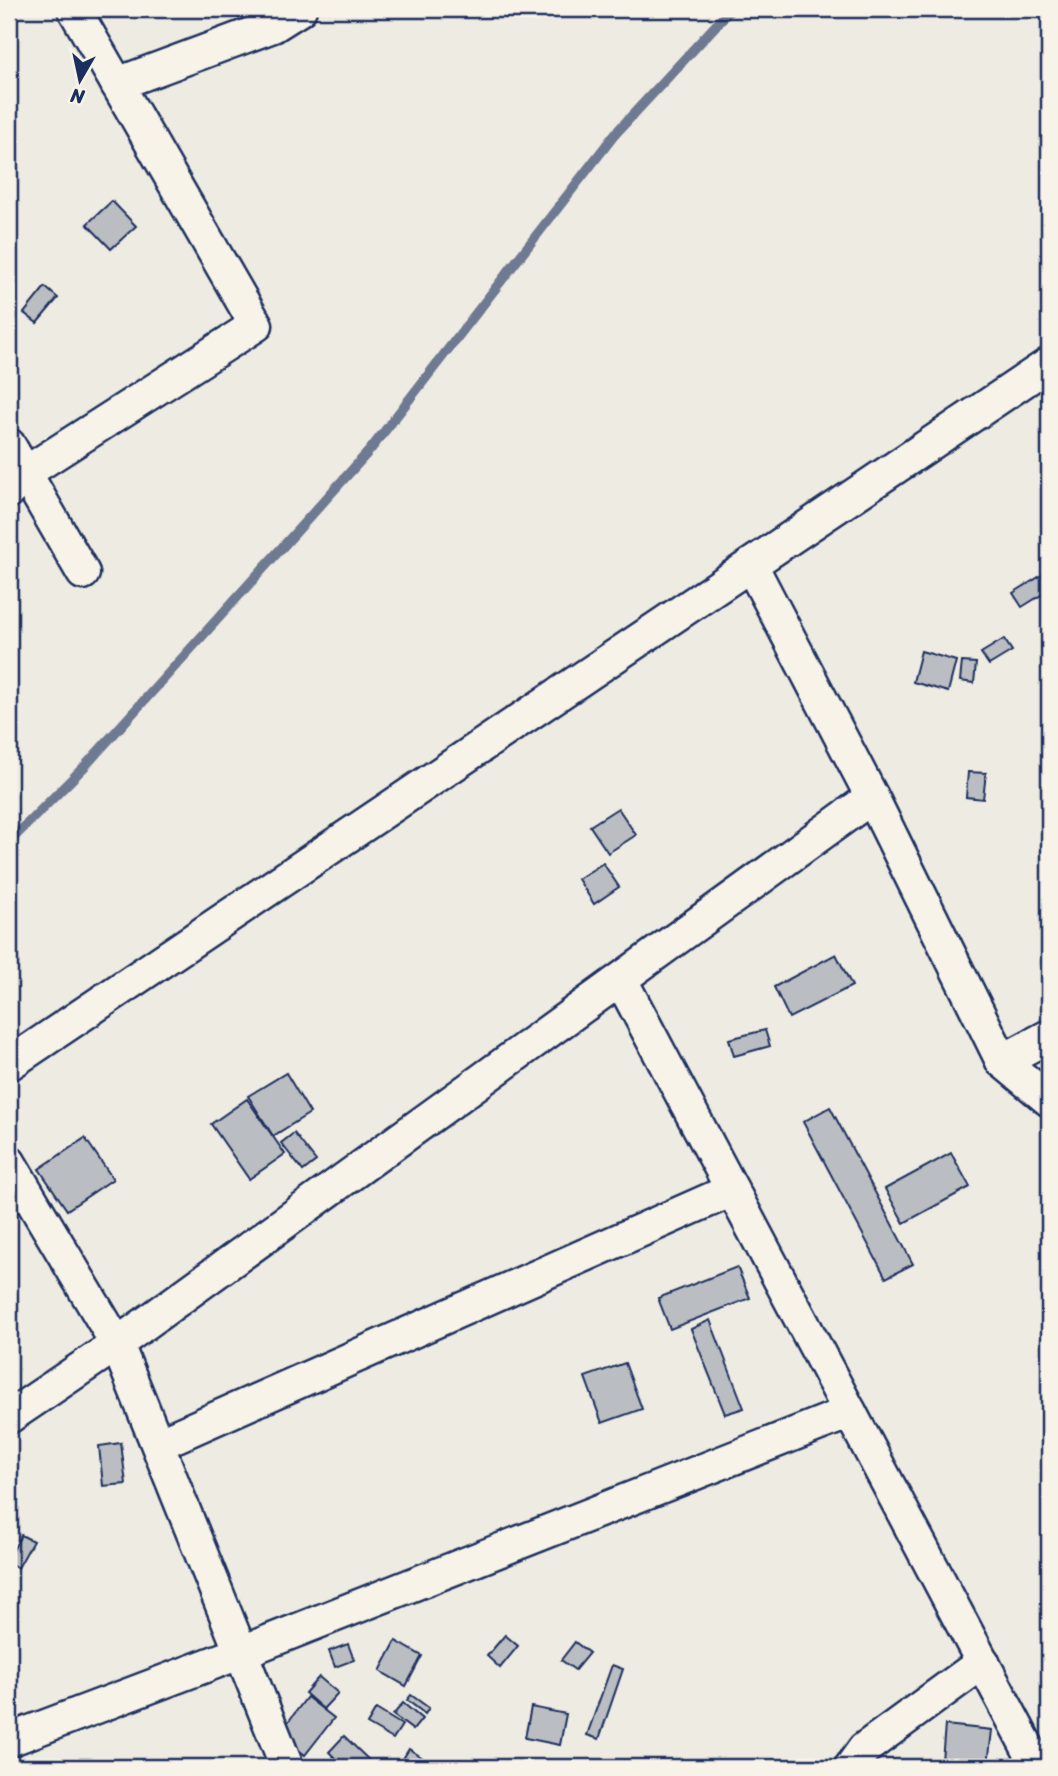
<svg xmlns="http://www.w3.org/2000/svg" width="1058" height="1776" viewBox="0 0 1058 1776" font-family="Sriracha,sans-serif">
  <rect width="100%" height="100%" fill="#eeebe2"/>
  <filter id="ink" filterUnits="userSpaceOnUse"><feTurbulence type="fractalNoise" baseFrequency=".0143" numOctaves="2"/><feDisplacementMap in="SourceGraphic" scale="14" xChannelSelector="R" yChannelSelector="G"/><feConvolveMatrix kernelMatrix="1 2 1 2 8 2 1 2 1" color-interpolation-filters="sRGB"/></filter>
  <g filter="url(#ink)">
    <g fill="none" stroke-linecap="round" stroke-linejoin="round">
      <polyline stroke="#6e7992" stroke-width="10" points="9,842 85,766 370,450 615,134 731,9"/>
    </g>
    <g fill="#babdc2" stroke="#1b2f5e" stroke-width="2">
      <polygon points="112,201 136,226 111,249 87,224"/>
      <polygon points="45,287 58,298 37,323 24,313"/>
      <polygon points="1042,575 1049,590 1022,607 1013,593"/>
      <polygon points="1004,639 1012,651 989,665 981,653"/>
      <polygon points="921,651 956,661 948,692 913,682"/>
      <polygon points="962,662 976,663 974,683 960,681"/>
      <polygon points="968,772 986,773 983,799 966,797"/>
      <polygon points="618,808 636,835 608,853 590,826"/>
      <polygon points="603,863 619,887 594,904 578,879"/>
      <polygon points="836,954 852,986 789,1018 774,987"/>
      <polygon points="765,1030 770,1046 734,1056 729,1039"/>
      <polygon points="286,1073 310,1113 273,1136 248,1096"/>
      <polygon points="247,1099 285,1154 249,1179 211,1124"/>
      <polygon points="830,1107 913,1264 886,1278 803,1122"/>
      <polygon points="294,1133 316,1161 303,1171 281,1143"/>
      <polygon points="85,1138 113,1179 67,1210 39,1169"/>
      <polygon points="951,1153 970,1187 904,1223 885,1189"/>
      <polygon points="737,1267 750,1298 670,1329 658,1298"/>
      <polygon points="710,1320 744,1408 725,1414 691,1329"/>
      <polygon points="625,1363 642,1409 602,1423 585,1377"/>
      <polygon points="121,1443 126,1484 103,1486 99,1446"/>
      <polygon points="21,1535 33,1541 18,1568 9,1563 9,1558"/>
      <polygon points="505,1635 518,1646 500,1668 487,1656"/>
      <polygon points="396,1641 422,1656 406,1686 380,1671"/>
      <polygon points="575,1642 589,1653 575,1670 561,1660"/>
      <polygon points="348,1644 354,1660 335,1667 329,1651"/>
      <polygon points="612,1665 623,1669 599,1739 587,1735"/>
      <polygon points="319,1677 338,1693 323,1709 305,1693"/>
      <polygon points="411,1695 429,1708 425,1714 407,1700"/>
      <polygon points="307,1697 334,1718 305,1755 279,1734"/>
      <polygon points="403,1703 422,1719 413,1730 393,1715"/>
      <polygon points="531,1707 566,1714 560,1745 525,1738"/>
      <polygon points="376,1709 402,1725 393,1739 367,1724"/>
      <polygon points="945,1725 992,1730 988,1765 942,1760"/>
      <polygon points="344,1736 376,1767 344,1767 329,1752"/>
      <polygon points="409,1749 426,1760 421,1767 398,1767"/>
    </g>
    <g fill="none" stroke-linecap="round" stroke-linejoin="round">
      <g stroke="#1b2f5e" stroke-width="37">
        <g id="minor">
          <polyline points="117,84 273,26 300,9"/>
          <polyline points="9,445 83,573"/>
          <polyline points="9,491 25,473 256,325 74,9"/>
          <polyline points="751,565 872,797 1002,1061 1049,1100"/>
          <polyline points="621,980 1038,1767"/>
          <polyline points="1002,1061 1049,1036"/>
          <polyline points="9,1064 1049,364"/>
          <polyline points="9,1162 117,1344 287,1767"/>
          <polyline points="9,1417 117,1344 872,797"/>
          <polyline points="158,1444 732,1190"/>
          <polyline points="9,1740 242,1652 850,1412"/>
          <polyline points="851,1767 864,1749 983,1662"/>
        </g>
      </g>
      <use href="#minor" stroke="#f7f3e8" stroke-width="32"/>
    </g>
  </g>
  <rect width="1058" height="1776" fill="none" stroke="#f7f3e8" stroke-width="35"/>
  <rect x="18" y="18" width="1023" height="1741" fill="none" stroke="#1b2f5e" stroke-width="2.5" filter="url(#ink)"/>
  <g transform="translate(80 80) rotate(189)" stroke="#f7f3e8" stroke-width="5" paint-order="stroke">
  <path d="M0-5L12 26L0 18L-12 26Z" fill="#1b2f5e"/>
  <text y="-10" font-size="19" font-weight="bold" text-anchor="middle" fill="#1b2f5e">N</text>
  </g>
</svg>
